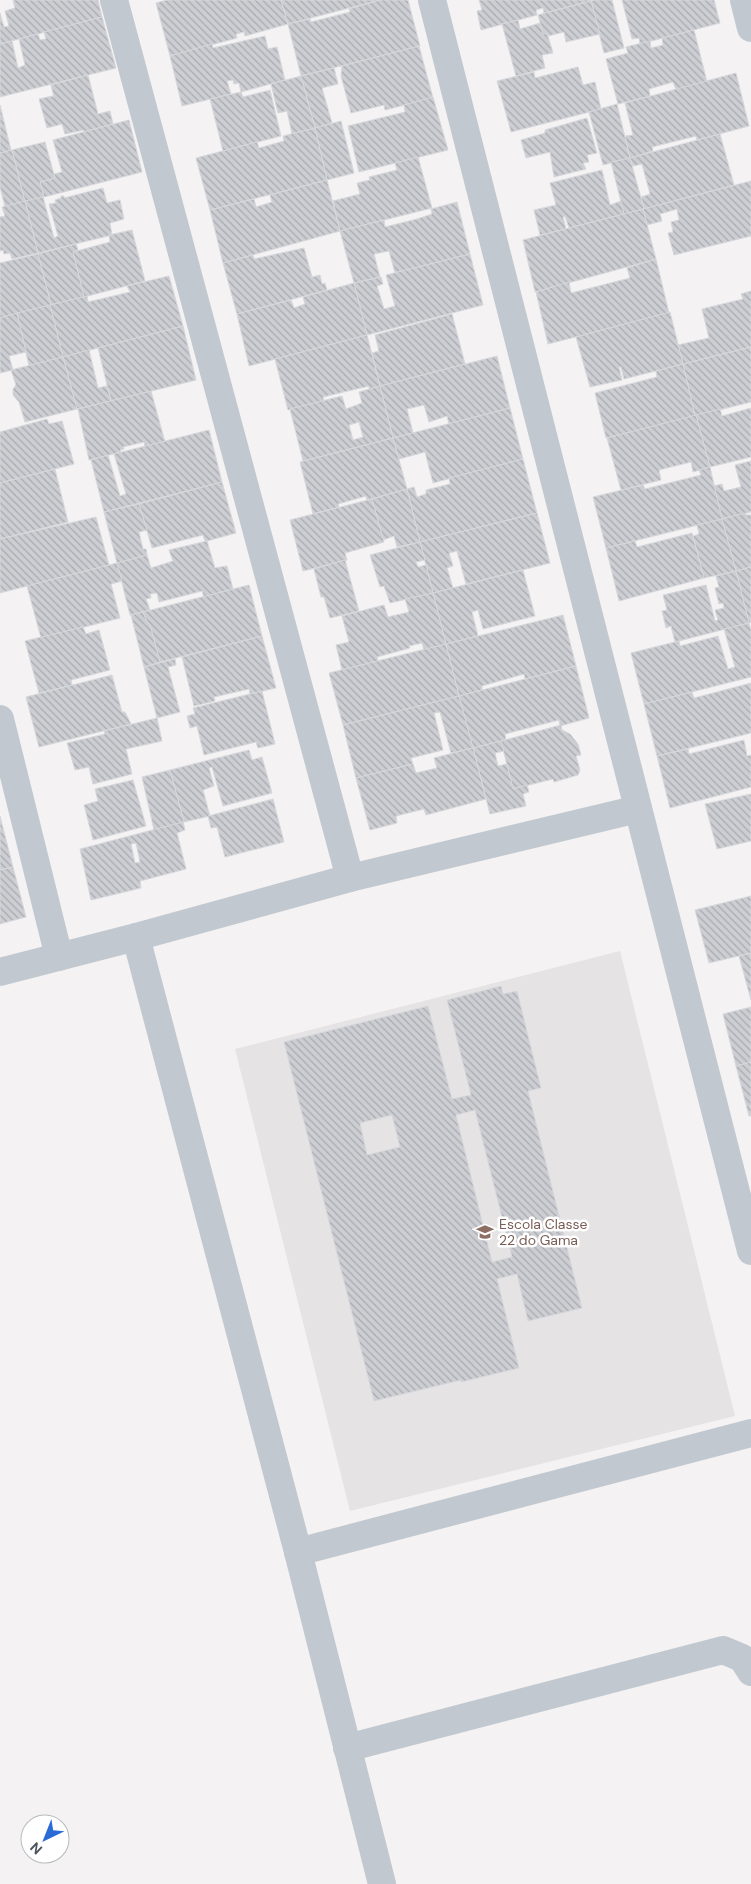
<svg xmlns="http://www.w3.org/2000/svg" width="751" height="1884" viewBox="0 0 751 1884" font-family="'DM Sans',sans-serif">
  <defs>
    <pattern id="building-back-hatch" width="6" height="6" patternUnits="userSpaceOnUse" patternTransform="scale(1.25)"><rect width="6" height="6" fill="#ccced3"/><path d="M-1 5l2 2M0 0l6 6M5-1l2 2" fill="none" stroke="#a8aaae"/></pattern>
  </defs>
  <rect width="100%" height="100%" fill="#f4f2f2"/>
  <polygon fill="#e5e3e3" points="620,951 735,1416 350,1511 235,1049"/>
  <g fill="url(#building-back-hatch)" stroke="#d6d8dc" fill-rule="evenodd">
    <polygon points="13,0 98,0 102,17 0,44 0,13 4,27 9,26 5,11 15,8"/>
    <polygon points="167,0 281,0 288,24 245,36 244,32 236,34 237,38 170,56 156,3"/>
    <polygon points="281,0 380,0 288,24"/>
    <polygon points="380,0 408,0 420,46 301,76 288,24 310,19 311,22 350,12 349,9"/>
    <polygon points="479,0 591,0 591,1 544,13 543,8 536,10 537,15 481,30 477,11 482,10"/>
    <polygon points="595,0 612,0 624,48 604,53 591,1"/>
    <polygon points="622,0 714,0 720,23 640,44 639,38 632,39"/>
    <polygon points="591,1 600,34 566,42 564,32 548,36 547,33 543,34 538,15"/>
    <polygon points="102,17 116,68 0,97 0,44 12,41 18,68 25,65 19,39 38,34 40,40 46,39 44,32"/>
    <polygon points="518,20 520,29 540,23 543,34 547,33 553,53 542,55 545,68 516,76 502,24"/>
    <polygon points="694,30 707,82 676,90 673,82 649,89 650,96 618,104 606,59 628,53 626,47 650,41 651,48 663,45 662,38"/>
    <polygon points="265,36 268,49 277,47 285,80 241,92 239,83 234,84 233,80 227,81 231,94 182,106 170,56 212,44 213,48"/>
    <polygon points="419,46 433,98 385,110 384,105 351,113 341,76 342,66"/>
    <polygon points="578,67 583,85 595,82 601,109 511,132 497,81 534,72 535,78"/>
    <polygon points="334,68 338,84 322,88 332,123 315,128 301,76"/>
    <polygon points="736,73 749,126 697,140 696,136 652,147 653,151 630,158 625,136 633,135 625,103"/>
    <polygon points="88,75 98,114 110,111 113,124 84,132 84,130 65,134 62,124 47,128 39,99 52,96 54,97 51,85"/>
    <polygon points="301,76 315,128 292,134 287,111 278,113 271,84"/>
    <polygon points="270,90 281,136 223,151 210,99 241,92 243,97"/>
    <polygon points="433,97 448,150 359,172 348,126 405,112 404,105"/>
    <polygon points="617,104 630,158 603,165 589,112"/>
    <polygon points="0,105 11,150 0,153"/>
    <polygon points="587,118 597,153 587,155 589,162 583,163 586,169 554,177 550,152 526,158 521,140 545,133 545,130"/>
    <polygon points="129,120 142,172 44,197 40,182 55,178 54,174 62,172 53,140"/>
    <polygon points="341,121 354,173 327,180 315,128"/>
    <polygon points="315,128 327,180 210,210 196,158 257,142 259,148 284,141 283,136"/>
    <polygon points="720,134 734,185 644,209 641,197 650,194 642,164 633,166 630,158"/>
    <polygon points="45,142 55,178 40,182 44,197 25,202 12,150"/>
    <polygon points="12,150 25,202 5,207 0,187 0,153"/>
    <polygon points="418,157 432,208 340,231 333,201 360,194 357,183 370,180 369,177 397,170 395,163"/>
    <polygon points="630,158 644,209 624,214 611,162"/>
    <polygon points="602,170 610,205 621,201 624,214 569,228 565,216 563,217 566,229 540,235 534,210 556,205 550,183"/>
    <polygon points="327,180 340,231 223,263 210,210 254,199 256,207 272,202 270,195"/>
    <polygon points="751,181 751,236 674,255 668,233 673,232 671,222 679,220 677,209 660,214 662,221 647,225 643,209"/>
    <polygon points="103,188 107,203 120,200 124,219 110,223 112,235 38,253 25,201 43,197 54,238 58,236 49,204 56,203 55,200 61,198 61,196 64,196 64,198"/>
    <polygon points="25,201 38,253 12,259 10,253 4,254 3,250 0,251 0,217 5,216 2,207"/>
    <polygon points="457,202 470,254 395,273 389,251 374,254 380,277 354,283 340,231 384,220 385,227 417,219 432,214 431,209"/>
    <polygon points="643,209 656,259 535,292 523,240"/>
    <polygon points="132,230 145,281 84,297 73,252 110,242 109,235"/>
    <polygon points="76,244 78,250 73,252 84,297 51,305 38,254"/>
    <polygon points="304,248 312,277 320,275 322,284 325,283 327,290 237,314 223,263 253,255 254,259"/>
    <polygon points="38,254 51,305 0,318 0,263"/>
    <polygon points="470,254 483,305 367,335 354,283 381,277 383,284 377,286 384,309 395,306 386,275"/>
    <polygon points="656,259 669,313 548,344 536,292 569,282 571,293 630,278 627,268"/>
    <polygon points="169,276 183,326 63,357 50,305 87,296 88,302 130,292 127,286"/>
    <polygon points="354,283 367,335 249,366 237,314 291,300 294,308 305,304 303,297"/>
    <polygon points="751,291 751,347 683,364 678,345 709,338 702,309 743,299 741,294"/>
    <polygon points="50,305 63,357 29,366 17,313"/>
    <polygon points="670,312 683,364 624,379 621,367 619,367 622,380 590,387 576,337"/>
    <polygon points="17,313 26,352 9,356 13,370 0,373 0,318"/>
    <polygon points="452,314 465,364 380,386 372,353 379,351 375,335"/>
    <polygon points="183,326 196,380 111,401 98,348"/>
    <polygon points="367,335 380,386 369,389 369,386 323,397 324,401 288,410 275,359"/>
    <polygon points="751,347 751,402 695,416 683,364"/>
    <polygon points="89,350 98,388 107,386 111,401 77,409 63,357"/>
    <polygon points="497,356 510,408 449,424 447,416 429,422 424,405 407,409 413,433 393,438 380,386"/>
    <polygon points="63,357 77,409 25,422 19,402 13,395 13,389 16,385 11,370"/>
    <polygon points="683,364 695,416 606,438 595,393 657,377 656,371"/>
    <path d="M 380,386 L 393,438 L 303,461 L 290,409 L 342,396 L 346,409 L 362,403 L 359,392 ZM 359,422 L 363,437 L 353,440 L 349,425 Z"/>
    <polygon points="151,391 165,442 145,447 144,442 123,447 124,449 120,450 121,452 89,460 78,409"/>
    <polygon points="510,408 523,459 433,483 425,452 399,459 393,438"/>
    <polygon points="751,408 751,457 710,467 696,415 720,409 722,416"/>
    <polygon points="696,415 710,467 693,472 691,462 659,470 661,480 621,490 607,438"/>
    <polygon points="47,419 49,424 62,421 74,464 0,483 0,432"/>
    <polygon points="209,430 222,482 104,512 91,460 108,455 120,496 126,494 114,454"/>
    <polygon points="393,438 407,489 367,500 366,496 338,504 339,507 313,514 300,462"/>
    <polygon points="523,459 537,513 420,542 407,489 414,487 417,497 426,494 426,490 450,484 449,478"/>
    <polygon points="751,461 751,512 722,519 714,486 722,484 724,491 741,487 735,465"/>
    <polygon points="710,467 722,519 606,548 593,497 643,485 645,489 701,475 699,470"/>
    <polygon points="55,469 68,522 0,539 0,483"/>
    <polygon points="222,482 236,533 207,541 205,541 203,535 152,548 139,504"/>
    <polygon points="407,489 420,542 397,547 394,536 383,540 372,499"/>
    <polygon points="372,499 384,542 345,553 347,560 303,571 290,520"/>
    <polygon points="139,504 147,530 139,532 143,549 146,549 147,555 117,563 104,512"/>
    <polygon points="537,513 550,563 466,584 457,551 449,553 453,566 447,568 453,588 433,593 420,542"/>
    <polygon points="745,513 746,515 751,515 751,567 736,571 722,519"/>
    <polygon points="96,517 109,565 0,593 0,539"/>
    <polygon points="722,519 736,571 704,578 693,536 699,534 697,525"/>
    <polygon points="692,533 704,578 619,601 606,548 635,541 637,547"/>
    <polygon points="207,541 215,568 227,566 233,589 204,597 202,591 159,602 157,593 150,594 151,598 146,599 150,610 130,615 117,563 147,555 151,568 173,561 169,550"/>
    <polygon points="420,542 425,560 416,562 418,567 426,565 433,593 390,603 384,586 380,587 370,555"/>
    <polygon points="345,560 359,611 330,618 324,597 321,597 314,569"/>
    <polygon points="117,563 122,581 111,584 120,618 41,638 27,586"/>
    <polygon points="751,567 751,622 749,623 736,571"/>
    <polygon points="523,570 535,616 483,629 478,610 472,612 478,636 446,644 433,593"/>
    <polygon points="736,571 749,623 675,642 671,626 666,628 662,611 667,610 663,595 706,585 715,621 718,620 715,610 724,608 723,603 719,604 715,588 719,587 716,576"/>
    <polygon points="249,585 262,636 160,662 150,625 147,622 143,612"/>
    <polygon points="433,593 446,644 424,650 422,643 409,646 410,648 377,657 378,661 342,670 336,645 349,642 342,616 384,605 388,617 409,612 405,599"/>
    <polygon points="143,612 147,622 150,625 160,662 144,667 131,615"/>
    <polygon points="563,615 576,666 525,679 524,674 482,686 482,690 459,696 446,644"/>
    <polygon points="749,623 751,630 751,677 644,704 631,653 679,641 680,646 718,636 728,669 735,667 724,629"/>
    <polygon points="83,627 86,634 99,630 110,670 71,680 72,685 39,693 25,641"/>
    <polygon points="262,636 276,688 250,694 249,689 214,697 215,701 194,706 182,657"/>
    <polygon points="446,644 459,696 343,725 329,673"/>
    <polygon points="175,659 176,665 168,667 180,712 157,718 144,667"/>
    <polygon points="576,666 589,718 560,726 559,720 505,734 506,740 473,748 459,696"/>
    <polygon points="112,675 122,712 125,712 131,724 39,747 26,697"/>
    <polygon points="751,683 751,733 657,756 644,704 692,692 694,698"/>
    <polygon points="262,691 275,744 258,748 256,742 204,755 197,726 190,728 187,716 195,714 193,708"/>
    <polygon points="459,696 473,748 451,753 440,712 434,713 443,750 411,758 413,764 356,778 343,725"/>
    <polygon points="157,718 162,741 126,749 132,774 93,784 89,767 75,770 67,743 105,734 104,731"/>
    <polygon points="561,725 562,730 570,734 578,744 581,755 576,756 580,770 578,775 554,782 553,779 513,789 501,741"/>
    <polygon points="744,740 747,756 751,755 751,787 670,808 657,756 688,749 689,754"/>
    <polygon points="501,741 504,751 495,753 498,766 507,764 513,789 527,785 529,792 523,794 526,806 490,814 473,748"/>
    <polygon points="473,748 486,799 426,815 424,809 396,816 397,823 370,830 356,778 413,764 416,773 437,768 434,758"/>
    <polygon points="249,750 252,760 262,757 272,793 223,806 212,767 209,768 214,786 203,790 210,816 184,822 170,770"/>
    <polygon points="170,770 184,822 154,830 142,777"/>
    <polygon points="133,780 146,826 93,840 84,805 98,801 95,789"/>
    <polygon points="751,794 751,841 717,849 705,804"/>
    <polygon points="273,799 284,842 225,857 217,827 211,828 208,816"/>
    <polygon points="0,816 13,867 0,870"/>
    <path d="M 183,822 L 185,830 L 177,833 L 186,869 L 140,881 L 141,888 L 91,900 L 80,849 ZM 136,843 L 140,862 L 135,863 L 131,844 Z"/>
    <polygon points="13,867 26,917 0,924 0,870"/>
    <polygon points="751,896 751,953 709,963 695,910"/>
    <polygon points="751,953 751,1000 739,956"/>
    <path d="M 501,986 L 503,994 L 517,991 L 541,1088 L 528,1091 L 582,1308 L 528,1321 L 517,1274 L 497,1279 L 519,1368 L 461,1382 L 461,1380 L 374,1401 L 284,1042 L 428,1006 L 452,1099 L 471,1095 L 447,1000 ZM 475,1110 L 512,1257 L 492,1262 L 456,1115 ZM 392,1115 L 400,1147 L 367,1155 L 360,1123 Z"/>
    <polygon points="751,1007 751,1062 736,1066 723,1014"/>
    <polygon points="751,1062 751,1116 749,1116 736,1066"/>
  </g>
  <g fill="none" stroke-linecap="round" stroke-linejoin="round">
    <g stroke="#c1c8cf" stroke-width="28">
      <polyline points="114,0 350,878"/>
      <polyline points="432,0 751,1251"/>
      <polyline points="744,0 751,28"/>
      <polyline points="0,719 59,957"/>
      <polyline points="136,937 298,1552 382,1884"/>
      <polyline points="0,972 136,937 350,878 638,809"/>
      <polyline points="298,1552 751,1433"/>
      <polyline points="347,1748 723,1650 742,1658 751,1672"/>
    </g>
  </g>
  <defs>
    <g id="school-bare" transform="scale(1.35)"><path d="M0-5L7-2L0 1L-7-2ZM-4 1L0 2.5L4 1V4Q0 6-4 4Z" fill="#8d6e63" stroke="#fff" stroke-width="2.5" paint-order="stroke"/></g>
  </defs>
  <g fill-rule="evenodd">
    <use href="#school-bare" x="485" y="1232"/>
  </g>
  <g text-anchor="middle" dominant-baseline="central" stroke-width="5" stroke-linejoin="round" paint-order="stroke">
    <g font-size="14" fill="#785e54" stroke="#fff" text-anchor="start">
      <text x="499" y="1224">Escola Classe<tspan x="499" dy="16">22 do Gama</tspan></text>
    </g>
  </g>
  <g transform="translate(45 1839) rotate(223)"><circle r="24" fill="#ffffff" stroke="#b7bbbf"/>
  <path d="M0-4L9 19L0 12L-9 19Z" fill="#2a6bd6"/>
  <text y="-8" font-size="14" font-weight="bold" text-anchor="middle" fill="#4b545e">N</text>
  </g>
</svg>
